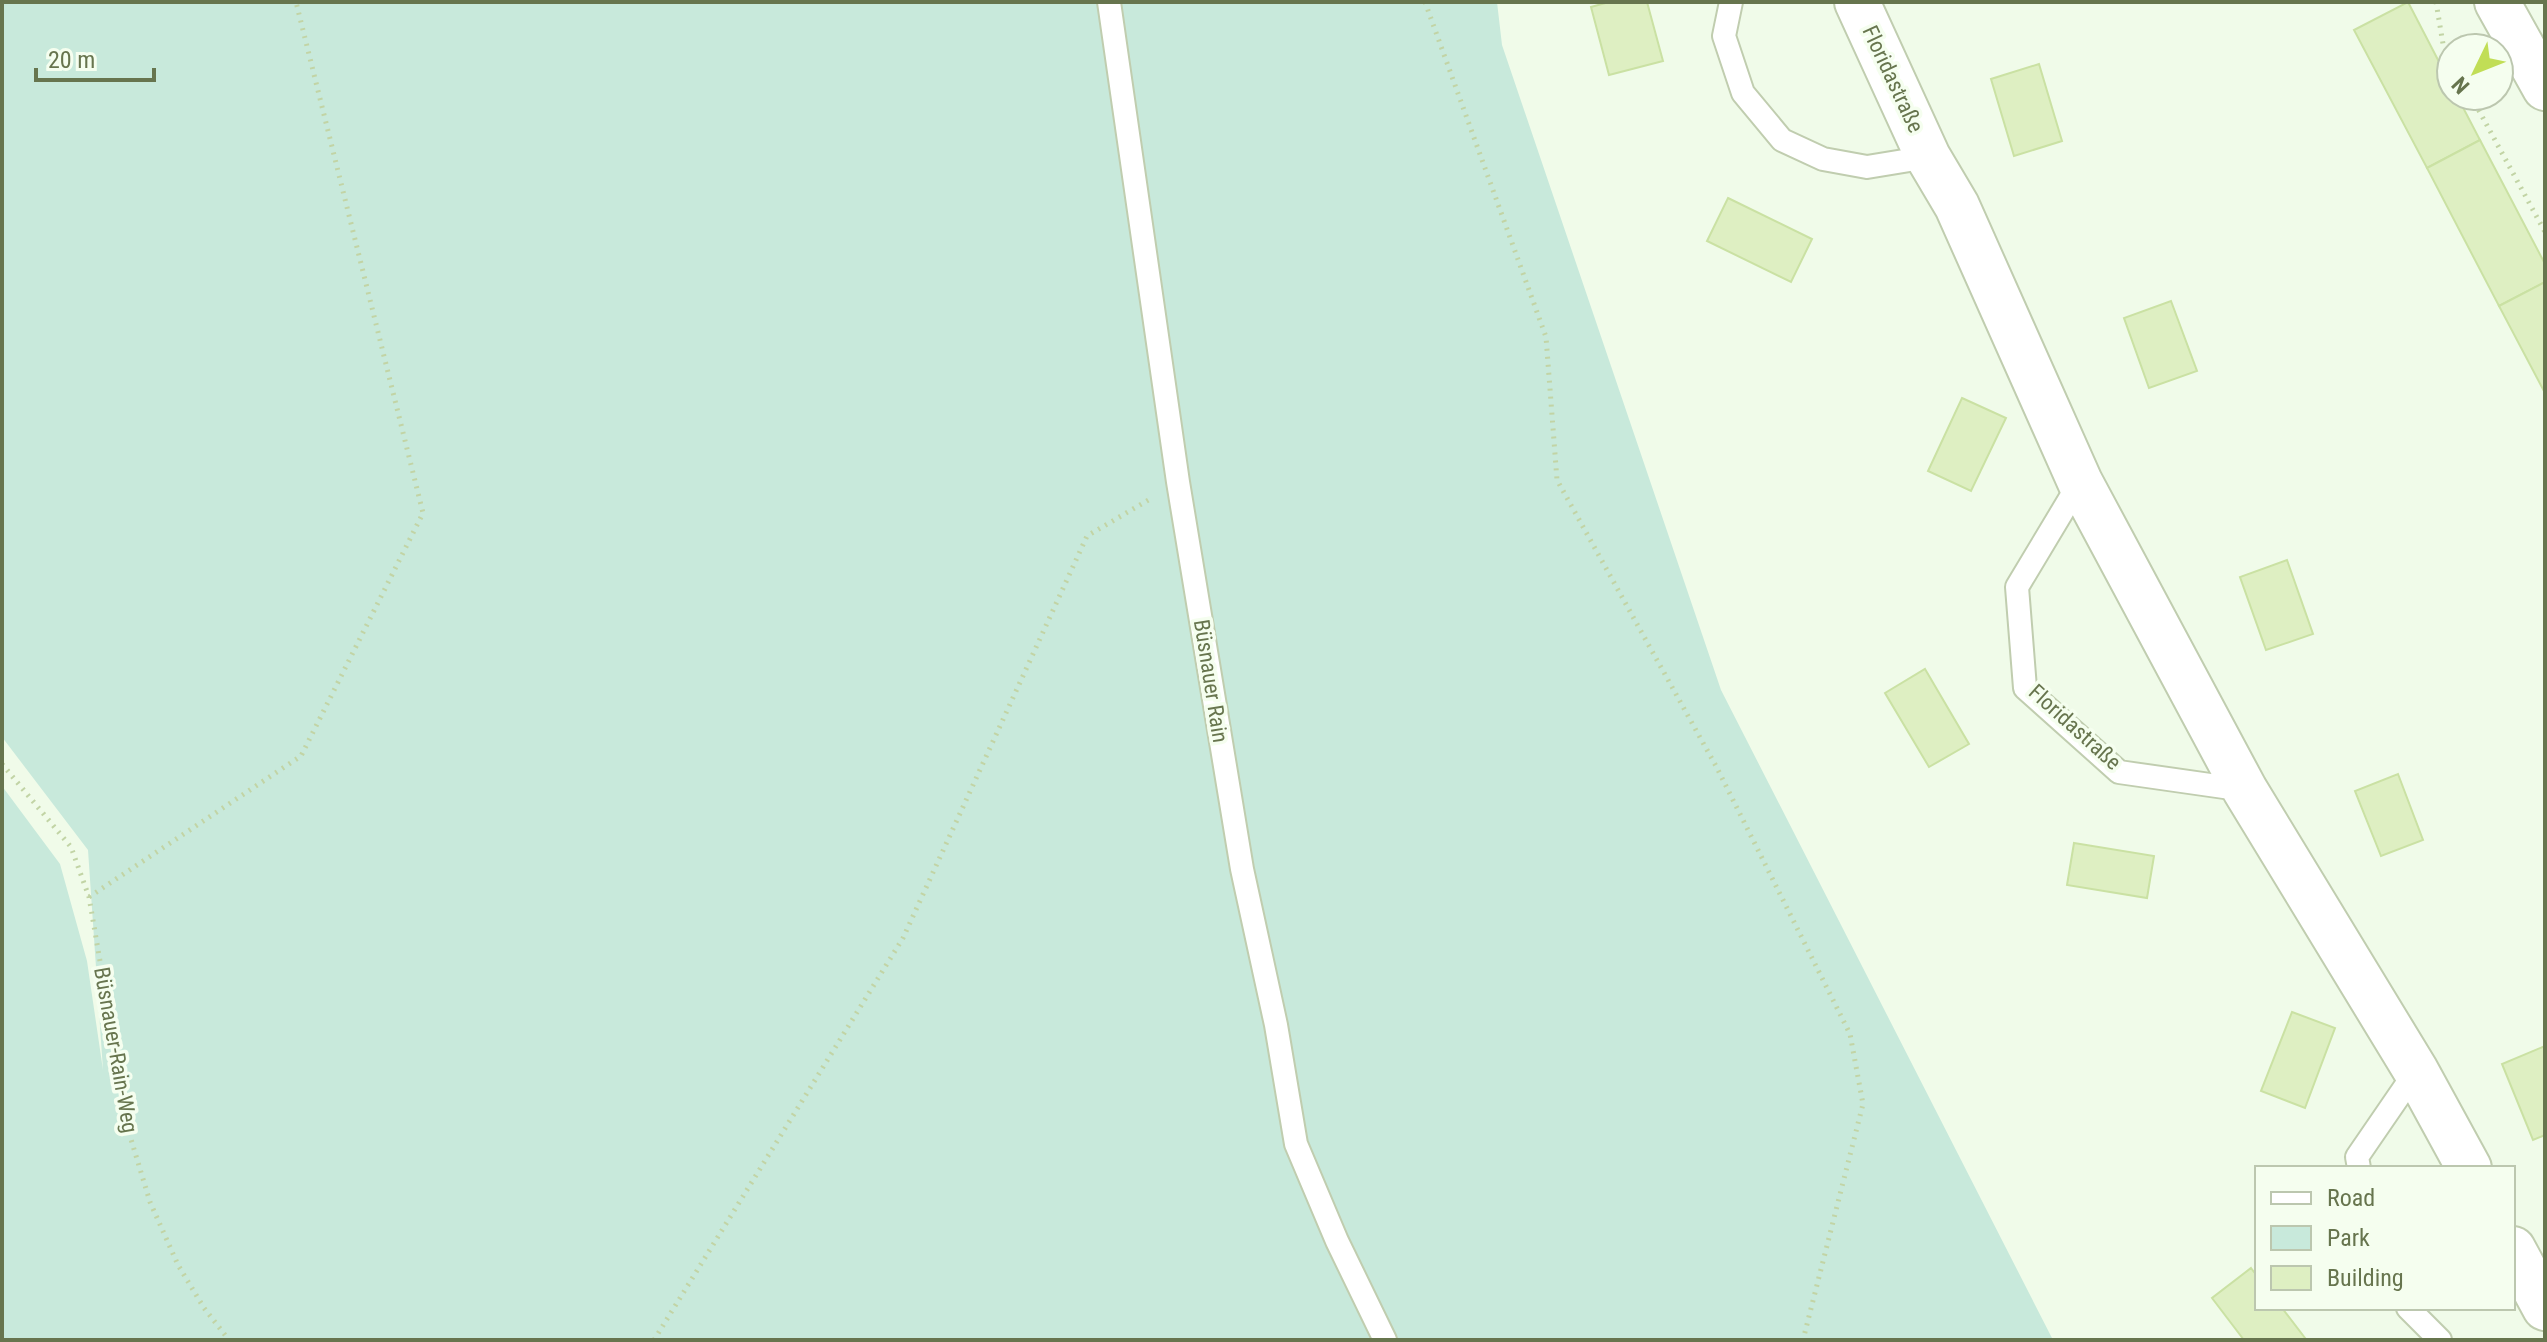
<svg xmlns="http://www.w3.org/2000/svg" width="2547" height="1342" viewBox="0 0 2547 1342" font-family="'Roboto Condensed',sans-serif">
  <rect width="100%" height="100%" fill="#f0fbe9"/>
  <polygon fill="#c8e9db" points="2,2 1497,2 1502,45 1721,690 2053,1340 2,1340 2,786 60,864 87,961 103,1070 88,850 2,737"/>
  <g fill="#deefc2" stroke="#cae1a3" stroke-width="2">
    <polygon points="1609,2 1647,2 1663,61 1609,75 1591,7"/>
    <polygon points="2408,2 2451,85 2451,96 2457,96 2480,140 2427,168 2354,30"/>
    <polygon points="2039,64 2062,141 2014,156 1991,79"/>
    <polygon points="2480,140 2545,264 2545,282 2499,306 2427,168"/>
    <polygon points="1728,198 1812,239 1791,282 1707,241"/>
    <polygon points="2545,282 2545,393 2499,306"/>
    <polygon points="2171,301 2197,371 2149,388 2124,318"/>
    <polygon points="1962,398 2006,418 1971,491 1928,471"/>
    <polygon points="2287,560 2313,634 2266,650 2240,577"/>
    <polygon points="1925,669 1969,744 1929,767 1885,693"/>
    <polygon points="2398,774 2423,840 2381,856 2355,791"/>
    <polygon points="2074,843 2154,856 2147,898 2067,885"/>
    <polygon points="2292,1012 2335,1028 2305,1108 2261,1091"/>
    <polygon points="2545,1046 2545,1135 2533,1140 2502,1064"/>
    <polygon points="2251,1268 2257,1276 2257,1308 2282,1308 2305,1338 2302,1340 2244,1340 2212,1298"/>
  </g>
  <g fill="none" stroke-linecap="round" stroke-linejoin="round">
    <g stroke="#c0cdaf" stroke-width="26">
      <g id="lane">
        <polyline points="1109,2 1178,482 1242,869 1276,1025 1296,1144 1337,1241 1385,1340"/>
        <polyline points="1731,2 1724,36 1743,93 1782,140 1823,159 1867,167 1928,157"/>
        <polyline points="2080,482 2017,587 2025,688 2119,772 2245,790"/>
        <polyline points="2359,1168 2357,1157 2416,1071"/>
        <polyline points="2408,1308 2440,1340"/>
      </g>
    </g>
    <g stroke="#c0cdaf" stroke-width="48">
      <g id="street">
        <polyline points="1857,2 1928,157 1957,206 2080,482 2245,790 2416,1071 2469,1168"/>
        <polyline points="2497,2 2545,88"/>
        <polyline points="2513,1249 2545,1308"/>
      </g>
    </g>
    <g stroke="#c2d4a5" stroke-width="5" stroke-dasharray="2 6" stroke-linecap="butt">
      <polyline points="1425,2 1546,337 1557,480 1717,768 1850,1034 1863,1104 1803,1340"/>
      <polyline points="2436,2 2443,44 2451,59"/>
      <polyline points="2471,96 2545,232"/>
      <polyline points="2,764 71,847 89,897 130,1136 150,1202 178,1265 204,1308 229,1340"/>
      <polyline points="89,897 301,756 423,513 296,2"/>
      <polyline points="654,1340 903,938 1087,536 1150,499"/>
    </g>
    <use href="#lane" stroke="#fff" stroke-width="22"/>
    <use href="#street" stroke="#fff" stroke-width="44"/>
  </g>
  <g text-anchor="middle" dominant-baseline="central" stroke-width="7" stroke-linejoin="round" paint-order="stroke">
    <g font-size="22" fill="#67754e" stroke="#f5feef">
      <text transform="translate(1893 79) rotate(65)">Floridastraße</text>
      <text transform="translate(1211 681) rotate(81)">Büsnauer Rain</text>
      <text transform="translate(2075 727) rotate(42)">Floridastraße</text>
      <text transform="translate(116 1050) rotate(80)">Büsnauer-Rain-Weg</text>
    </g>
  </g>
  <rect width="2547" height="1342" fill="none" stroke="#67754e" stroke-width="8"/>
  <rect x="2255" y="1166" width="260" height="144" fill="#f5feef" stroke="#bcc7af" stroke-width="2"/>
  <rect x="2271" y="1192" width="40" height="12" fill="#ffffff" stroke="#bcc7af" stroke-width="2"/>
  <text x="2327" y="1206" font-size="24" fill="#67754e">Road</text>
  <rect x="2271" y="1226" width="40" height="24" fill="#c8e9db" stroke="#bcc7af" stroke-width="2"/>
  <text x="2327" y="1246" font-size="24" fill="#67754e">Park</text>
  <rect x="2271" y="1266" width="40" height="24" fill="#deefc2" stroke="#bcc7af" stroke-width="2"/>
  <text x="2327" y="1286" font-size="24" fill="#67754e">Building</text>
  <g transform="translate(2475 72) rotate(227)"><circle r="38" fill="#f5feef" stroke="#bcc7af" stroke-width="2"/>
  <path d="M0-6L14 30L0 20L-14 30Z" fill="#c1de56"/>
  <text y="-12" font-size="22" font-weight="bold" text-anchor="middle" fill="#67754e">N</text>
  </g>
  <path d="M36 68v12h118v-12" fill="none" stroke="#67754e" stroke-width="4"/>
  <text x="48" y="68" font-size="24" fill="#67754e" stroke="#f5feef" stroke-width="6" paint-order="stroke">20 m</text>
</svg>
